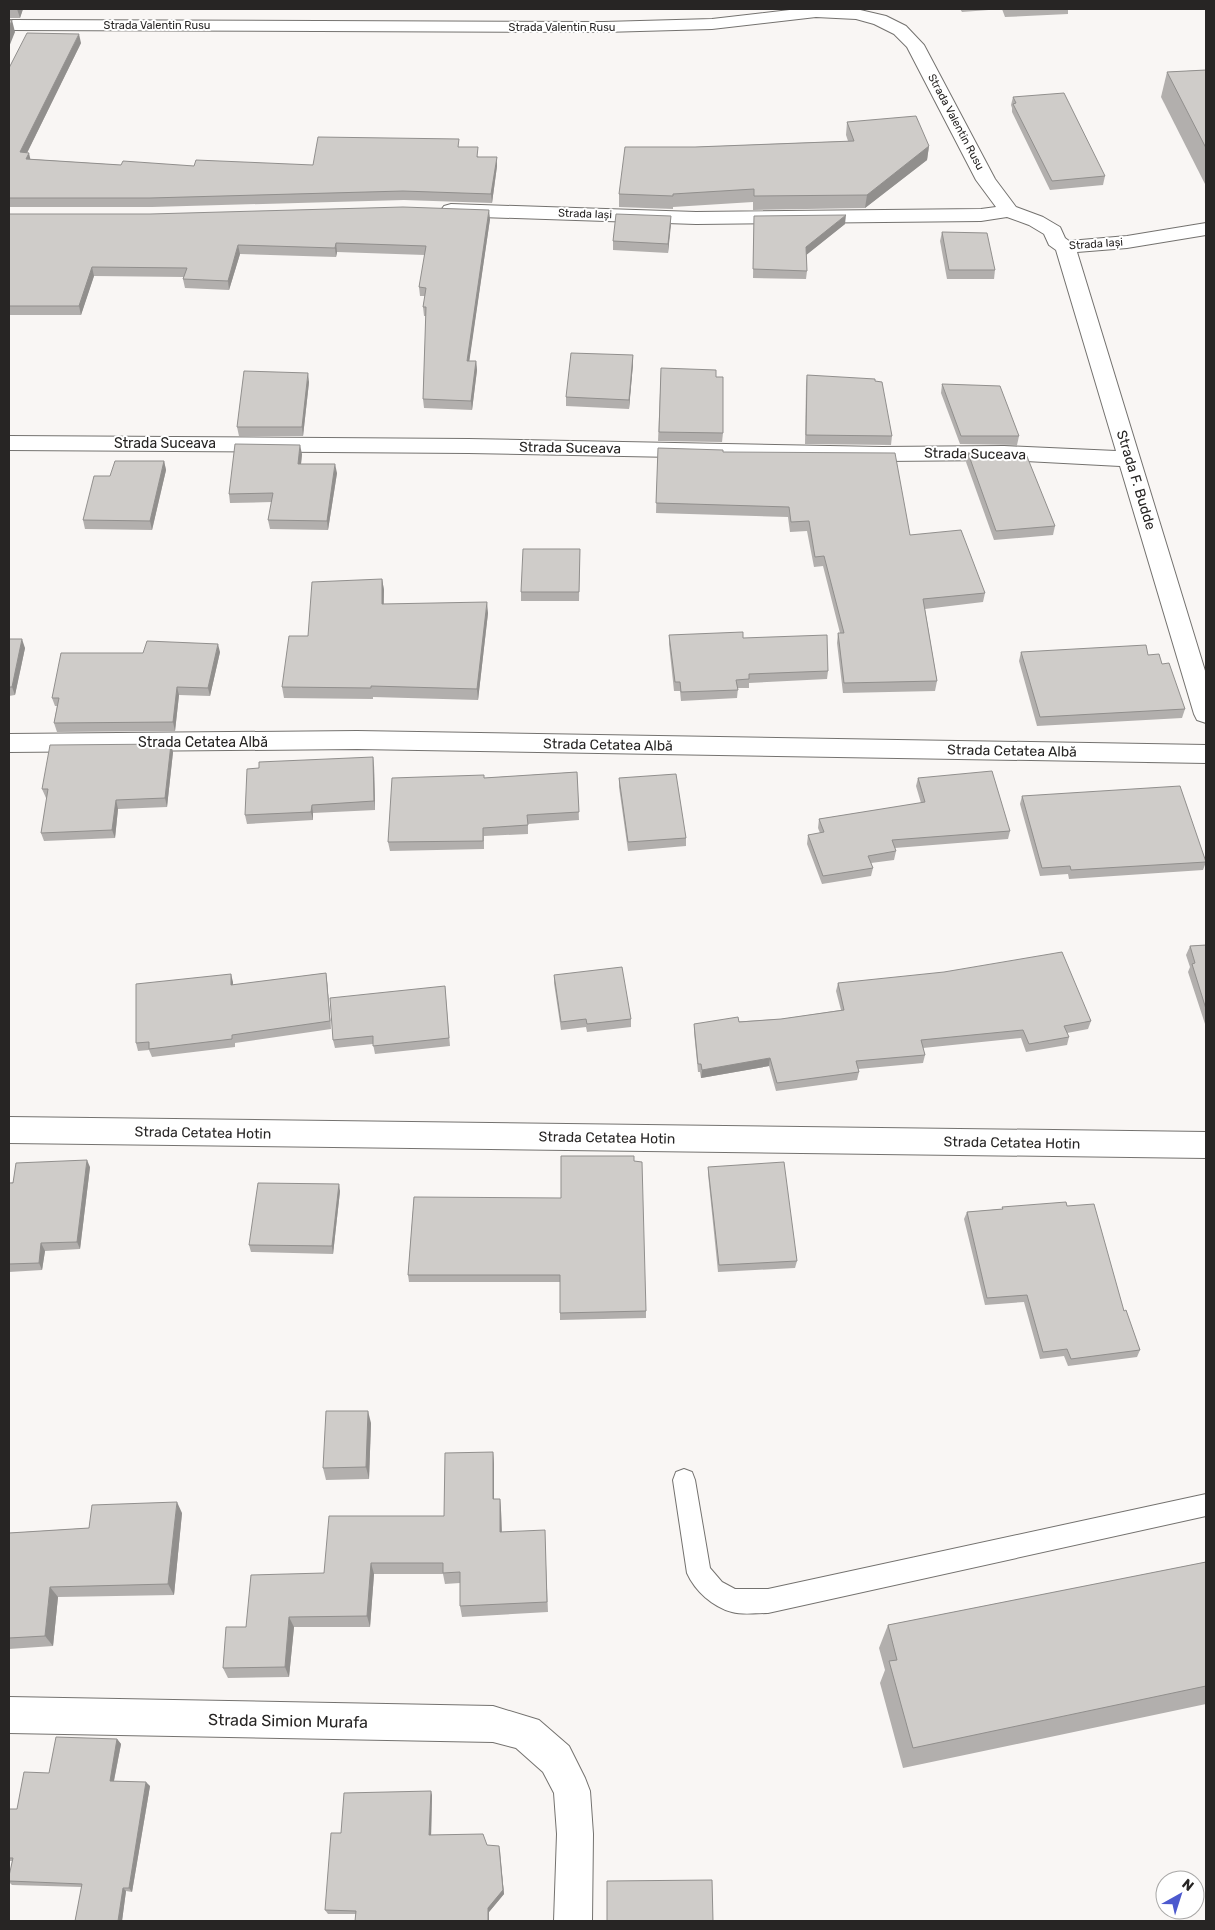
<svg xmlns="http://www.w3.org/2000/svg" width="1215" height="1930" viewBox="0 0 1215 1930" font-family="Rubik,sans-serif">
  <rect width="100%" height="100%" fill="#f9f6f4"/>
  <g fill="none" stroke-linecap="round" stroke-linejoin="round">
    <g stroke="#74726f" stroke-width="2">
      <path id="lane" d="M 684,1469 L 692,1472 L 695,1480 L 710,1568 L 722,1582 L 735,1589 L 768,1589 L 1206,1494 L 1206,1516 L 768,1613 C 757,1613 742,1615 732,1612 C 713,1607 695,1591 687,1573 L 673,1480 L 676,1472 Z"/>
    </g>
    <g stroke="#74726f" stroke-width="2">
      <g id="street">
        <polygon points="798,9 856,9 886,16 906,26 924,45 995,179 1016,207 1043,217 1060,227 1065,238 1069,241 1127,236 1206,223 1206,235 1127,248 1077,252 1206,674 1206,723 1197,720 1194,714 1120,466 1004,460 882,461 468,453 9,450 9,436 468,439 882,447 1004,446 1116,451 1056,250 1049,245 1044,234 1029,225 1007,217 981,221 696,224 451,216 444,214 441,210 444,206 451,204 696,212 981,209 996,207 976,180 907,47 894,34 874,24 856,19 816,17 712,29 604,32 9,30 9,20 604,22 712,19"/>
        <polygon points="357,731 1206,745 1206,763 357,749 9,752 9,734"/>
        <polygon points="9,1117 1206,1132 1206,1158 9,1143"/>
        <polygon points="9,1697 493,1706 539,1720 569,1746 585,1778 590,1791 593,1834 592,1921 554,1921 557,1834 554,1793 543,1772 516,1748 493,1742 9,1733"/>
      </g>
    </g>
    <use href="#lane" fill="#fff" fill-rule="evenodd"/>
    <use href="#street" fill="#fff" fill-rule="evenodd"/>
  </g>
  <g fill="#b2afad">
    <polygon points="9,9 23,9 20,18 9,18"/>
    <polygon points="960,9 1068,9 1068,14 1005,17 1002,9 962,12"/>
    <polygon points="81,43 27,153 30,159 121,165 194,166 313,165 459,147 497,166 492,203 404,200 152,207 9,207 9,68"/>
    <polygon points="1206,70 1206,186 1161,97 1167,72"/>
    <polygon points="1013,97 1105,176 1103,185 1050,190 1012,112 1012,108 1011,105"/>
    <polygon points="847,122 929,146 927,160 865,208 753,210 753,202 673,207 673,209 619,207 619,194 695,147 848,141 846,135"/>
    <polygon points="9,214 490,219 469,361 476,361 477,370 472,410 424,408 423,399 426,316 424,316 423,307 425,296 420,296 419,287 425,255 337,252 336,257 240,254 229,290 185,288 183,279 184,277 94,276 81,315 9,315"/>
    <polygon points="671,216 668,253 613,250 613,241"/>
    <polygon points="754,216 845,224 806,255 807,271 806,279 753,278"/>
    <polygon points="942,232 995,270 994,279 947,279 940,241"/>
    <polygon points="633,355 633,364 629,409 566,406 566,397"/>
    <polygon points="661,368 723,433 722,442 658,441"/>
    <polygon points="807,375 875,381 892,436 891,445 805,444 806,384"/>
    <polygon points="309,382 303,436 239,436 237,427"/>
    <polygon points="942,384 1019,436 1017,445 960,444 941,393"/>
    <polygon points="658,448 723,452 910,535 985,593 983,602 925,609 937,681 935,691 843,693 837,643 838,633 840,633 823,566 814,567 807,531 790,532 788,517 656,513"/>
    <polygon points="968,453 1055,526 1053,535 994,540 966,462"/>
    <polygon points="302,454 301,464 337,473 328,530 270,529 268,520 272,502 230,503 229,494"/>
    <polygon points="164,461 166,470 152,530 85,529 83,520 110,476"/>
    <polygon points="580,549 579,601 521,601 521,592"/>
    <polygon points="382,579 384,590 384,604 488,613 478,700 373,697 373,699 284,698 282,687 308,636"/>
    <polygon points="669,635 743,638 828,671 827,679 749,683 749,688 738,688 737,698 681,701 680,691 674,691 669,644"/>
    <polygon points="9,639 25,648 15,695 9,696"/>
    <polygon points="220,652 210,696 179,695 175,731 57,732 54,723 57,706 55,706 52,698"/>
    <polygon points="1021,652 1148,655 1162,664 1185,709 1182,718 1037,726 1019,661"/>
    <polygon points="173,752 167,807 118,809 115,838 44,841 41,833 47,798 46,798 42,789"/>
    <polygon points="374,765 375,810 313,813 313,820 247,824 245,815"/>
    <polygon points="577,772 579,820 528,824 528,834 484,836 484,849 390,851 388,842 484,778"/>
    <polygon points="619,778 686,838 686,846 628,851 619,787"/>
    <polygon points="918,778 1010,831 1008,839 895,848 896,851 894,860 871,863 873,868 871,876 822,884 807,844 808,835 820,833 818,828 819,819 921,803 916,786"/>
    <polygon points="1022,796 1206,862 1203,870 1069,879 1068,874 1040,876 1020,804"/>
    <polygon points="1206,945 1206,1027 1188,972 1190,967 1186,955 1190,946"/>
    <polygon points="326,973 327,981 331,1029 235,1043 235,1047 152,1057 149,1050 138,1051 136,1043 233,982 233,985"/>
    <polygon points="554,975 631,1019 631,1027 587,1032 586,1027 561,1030 554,983"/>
    <polygon points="838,983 1091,1021 1088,1029 1067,1033 1069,1037 1067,1045 1026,1052 1021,1038 923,1048 925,1055 923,1063 858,1069 859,1072 857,1080 776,1091 769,1066 701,1078 700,1072 698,1072 694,1032 694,1024 781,1019 841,1010 836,991"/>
    <polygon points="445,986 450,1046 375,1054 373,1044 335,1048 333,1040"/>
    <polygon points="90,1167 80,1249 45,1251 42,1270 9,1272 9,1183"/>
    <polygon points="708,1167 797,1261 795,1268 718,1272 708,1174"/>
    <polygon points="340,1191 333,1254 251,1252 249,1245"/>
    <polygon points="414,1197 646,1311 646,1318 560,1320 560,1282 409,1282 408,1275"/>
    <polygon points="1067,1206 1124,1311 1140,1350 1137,1357 1068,1366 1064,1356 1040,1359 1024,1302 985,1305 964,1219 967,1212 1002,1209 1002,1207"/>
    <polygon points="371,1423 369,1479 326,1480 323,1468"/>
    <polygon points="493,1452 494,1464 494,1499 500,1499 501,1510 502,1532 545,1541 548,1612 462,1617 460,1606 460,1583 445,1584 443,1574 374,1574 370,1627 294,1627 289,1677 228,1678 223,1668 246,1627 324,1573 444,1516"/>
    <polygon points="182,1513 174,1595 58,1597 53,1646 9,1649 9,1533 89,1528"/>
    <polygon points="1206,1562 1206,1704 903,1768 880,1683 885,1670 879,1648 888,1625"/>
    <polygon points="117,1739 121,1744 114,1781 150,1786 132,1892 126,1891 122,1921 75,1921 82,1887 12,1885 9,1882 12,1861 9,1861 9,1809 17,1809 49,1773"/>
    <polygon points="432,1795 431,1835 487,1845 500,1850 504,1894 489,1912 489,1921 355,1921 356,1914 328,1914 325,1910 341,1833"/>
  </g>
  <g fill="#918f8d">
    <polygon points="17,9 23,9 20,18"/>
    <polygon points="12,20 15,32 9,47 9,28"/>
    <polygon points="79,34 81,43 23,161 20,152"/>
    <polygon points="929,146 927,160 865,208 867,195"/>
    <polygon points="29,153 31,162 26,159"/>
    <polygon points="497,157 497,166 492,203 491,194"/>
    <polygon points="489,210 490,219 468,370 467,361"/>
    <polygon points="846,215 845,224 805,256 806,247"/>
    <polygon points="671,216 671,225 668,253 668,244"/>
    <polygon points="336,243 337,252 336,257 335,248"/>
    <polygon points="238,245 240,254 229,290 228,281"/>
    <polygon points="92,267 94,276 81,315 79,306"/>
    <polygon points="633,355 633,364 629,409 629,400"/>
    <polygon points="476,361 477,370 472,410 471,401"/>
    <polygon points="308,373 309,382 303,436 302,427"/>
    <polygon points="300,445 302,454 300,473 298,464"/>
    <polygon points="164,461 166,470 152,530 150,521"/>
    <polygon points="335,464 337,473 328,530 327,521"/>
    <polygon points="382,579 384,590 383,615 382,604"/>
    <polygon points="487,602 488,613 478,700 477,689"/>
    <polygon points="22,639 25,648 15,695 12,687"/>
    <polygon points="218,644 220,652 210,696 208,688"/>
    <polygon points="177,687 179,695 175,731 173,722"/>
    <polygon points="171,744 173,752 167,807 165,798"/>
    <polygon points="373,757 374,765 375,810 374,801"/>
    <polygon points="116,800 118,809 115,838 112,830"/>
    <polygon points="312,805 313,813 313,820 311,812"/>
    <polygon points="326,973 327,981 331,1029 330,1021"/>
    <polygon points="231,974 233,982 233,993 231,985"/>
    <polygon points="770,1058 769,1066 701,1078 702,1070"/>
    <polygon points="87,1160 90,1167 80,1249 77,1242"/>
    <polygon points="339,1184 340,1191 333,1254 332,1246"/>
    <polygon points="41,1243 45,1251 42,1270 39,1263"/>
    <polygon points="368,1411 371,1423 369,1479 366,1467"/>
    <polygon points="493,1452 494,1464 494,1511 493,1499"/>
    <polygon points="500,1499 501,1510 502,1543 500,1532"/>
    <polygon points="177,1502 182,1513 174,1595 168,1584"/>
    <polygon points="371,1563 374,1574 370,1627 367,1616"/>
    <polygon points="50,1587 58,1597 53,1646 45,1636"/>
    <polygon points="289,1617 294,1627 289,1677 285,1667"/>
    <polygon points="117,1739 121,1744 113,1785 110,1781"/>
    <polygon points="146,1782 150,1786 132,1892 129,1888"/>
    <polygon points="431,1791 432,1795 431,1839 429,1835"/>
    <polygon points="499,1846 504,1894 489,1912 489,1921 488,1921 488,1908"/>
    <polygon points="123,1888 126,1891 122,1921 118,1921"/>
  </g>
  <g fill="#cfccc9" stroke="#918f8d">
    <polygon points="9,20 12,20 9,28"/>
    <polygon points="27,33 79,34 20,152 29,153 26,159 121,165 123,161 194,166 196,160 313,165 318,137 459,139 458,147 478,147 477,157 497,157 491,194 403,191 150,198 9,198 9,68"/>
    <polygon points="1206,70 1206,148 1167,72"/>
    <polygon points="1064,93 1105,176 1052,181 1013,104 1016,103 1013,97"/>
    <polygon points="916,116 929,146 867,195 754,196 754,189 673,194 673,196 619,194 625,147 695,147 854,141 847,122"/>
    <polygon points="403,207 489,210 467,361 476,361 471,401 423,399 426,307 423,307 426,288 419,287 426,246 336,243 335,248 238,245 228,281 183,279 187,268 92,267 79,306 9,306 9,214 150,214"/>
    <polygon points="616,214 671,216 668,244 613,241"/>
    <polygon points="846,215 806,247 807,271 753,269 754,216"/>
    <polygon points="942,232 987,233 995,270 949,270"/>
    <polygon points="571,353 633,355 629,400 566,397"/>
    <polygon points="661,368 716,370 716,377 723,377 723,433 659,432"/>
    <polygon points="244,371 308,373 302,427 237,427"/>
    <polygon points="807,375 875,379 875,381 882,382 892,436 806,435"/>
    <polygon points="942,384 1000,386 1019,436 961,436"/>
    <polygon points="235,444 300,445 298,464 335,464 327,521 268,520 273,493 229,494"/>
    <polygon points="658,448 723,450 723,452 895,453 910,535 961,530 985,593 923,599 937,681 844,683 838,633 844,633 824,556 815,557 809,521 791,522 789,507 656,503"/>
    <polygon points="968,453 1026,454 1055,526 996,531"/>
    <polygon points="115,461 164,461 150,521 83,520 94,476 110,476"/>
    <polygon points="523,549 580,549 579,592 521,592"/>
    <polygon points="382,579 382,604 487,602 477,689 371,686 371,688 282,687 289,636 308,636 312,582"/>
    <polygon points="743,632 743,638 827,635 828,671 749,674 749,679 736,680 738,690 681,692 680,682 675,682 669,635"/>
    <polygon points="9,639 22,639 12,687 9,687"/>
    <polygon points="147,641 218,644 208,688 177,687 173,722 54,723 59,698 52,698 61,653 143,653"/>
    <polygon points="1146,645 1148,655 1159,654 1162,664 1169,663 1185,709 1040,717 1021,652"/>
    <polygon points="171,744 165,798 116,800 112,830 41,833 48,789 42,789 50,745"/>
    <polygon points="373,757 374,801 312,805 311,812 245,815 247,769 259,768 259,762"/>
    <polygon points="992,771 1010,831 892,840 896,851 868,856 873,868 823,876 808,835 824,832 819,819 925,802 918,778"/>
    <polygon points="577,772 579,812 527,815 528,825 483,828 483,841 388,842 392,778 484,775 484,778"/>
    <polygon points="676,774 686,838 628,842 619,778"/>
    <polygon points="1180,786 1206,862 1071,870 1070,866 1042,868 1022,796"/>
    <polygon points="1206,945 1206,1009 1192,964 1195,963 1190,946"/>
    <polygon points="1062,952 1091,1021 1064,1026 1069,1037 1029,1044 1023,1030 921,1040 925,1055 856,1061 859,1072 777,1083 770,1058 702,1070 701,1064 698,1064 694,1024 738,1017 739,1022 781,1019 844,1010 838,983 944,972"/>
    <polygon points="622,967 631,1019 587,1024 586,1019 561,1022 554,975"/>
    <polygon points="326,973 330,1021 232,1035 232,1039 149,1049 149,1042 136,1043 136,984 231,974 231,985"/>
    <polygon points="445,986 449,1038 373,1046 373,1036 333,1040 330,998"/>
    <polygon points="561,1156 634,1156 634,1161 642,1162 646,1311 560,1313 560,1275 408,1275 414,1197 561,1198"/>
    <polygon points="87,1160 77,1242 41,1243 39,1263 9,1264 9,1183 13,1183 16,1163"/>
    <polygon points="784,1162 797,1261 719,1265 708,1167"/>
    <polygon points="258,1183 339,1184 332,1246 249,1245"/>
    <polygon points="1066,1202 1067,1206 1094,1204 1124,1311 1126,1310 1140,1350 1071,1359 1067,1349 1043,1352 1027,1295 987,1298 967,1212 1003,1209 1002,1207"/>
    <polygon points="326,1411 368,1411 366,1467 323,1468"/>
    <polygon points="493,1452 493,1499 500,1499 500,1532 545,1530 547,1602 460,1606 460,1572 443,1573 443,1563 371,1563 367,1616 289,1617 285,1667 223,1668 226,1627 246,1627 251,1575 324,1573 329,1516 444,1516 445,1453"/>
    <polygon points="177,1502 168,1584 50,1587 45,1636 9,1638 9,1533 89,1528 92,1505"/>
    <polygon points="1206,1562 1206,1686 913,1748 889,1661 897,1660 888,1625"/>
    <polygon points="56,1737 117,1739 110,1781 146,1782 129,1888 123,1888 118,1921 75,1921 82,1884 9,1881 9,1876 13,1858 9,1858 9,1809 17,1809 24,1772 49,1773"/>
    <polygon points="431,1791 429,1835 483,1834 487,1845 499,1846 503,1890 488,1908 488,1921 355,1921 356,1911 325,1910 331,1833 341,1833 344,1793"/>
    <polygon points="712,1880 713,1921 607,1921 607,1881"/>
  </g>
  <g text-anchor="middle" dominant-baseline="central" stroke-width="4" stroke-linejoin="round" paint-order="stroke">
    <g font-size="11" fill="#272524" stroke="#fff">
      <text x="157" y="25">Strada Valentin Rusu</text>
      <text x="562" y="27">Strada Valentin Rusu</text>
      <text transform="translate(956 122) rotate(62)">Strada Valentin Rusu</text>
      <text transform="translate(585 214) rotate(2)">Strada Iași</text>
      <text transform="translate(1096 244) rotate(-4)">Strada Iași</text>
    </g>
    <g font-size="14" fill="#272524" stroke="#fff">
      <text x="165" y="443">Strada Suceava</text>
      <text transform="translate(570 448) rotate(1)">Strada Suceava</text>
      <text transform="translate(975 454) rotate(1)">Strada Suceava</text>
      <text transform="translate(1136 480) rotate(73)">Strada F. Budde</text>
      <text x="203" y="742">Strada Cetatea Albă</text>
      <text transform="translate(608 745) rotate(1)">Strada Cetatea Albă</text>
      <text transform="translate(1012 751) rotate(1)">Strada Cetatea Albă</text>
      <text transform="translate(203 1133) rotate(1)">Strada Cetatea Hotin</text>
      <text transform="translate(607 1138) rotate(1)">Strada Cetatea Hotin</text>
      <text transform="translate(1012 1143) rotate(1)">Strada Cetatea Hotin</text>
    </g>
    <g font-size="16" fill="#272524" stroke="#fff">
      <text transform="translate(288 1721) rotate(1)">Strada Simion Murafa</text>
    </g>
  </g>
  <rect width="1215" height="1930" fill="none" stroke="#272524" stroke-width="20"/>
  <g transform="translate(1180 1895) rotate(39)"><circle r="24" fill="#ffffff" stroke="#a9a8a7"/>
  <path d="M0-4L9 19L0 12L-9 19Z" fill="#4c59ce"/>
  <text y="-8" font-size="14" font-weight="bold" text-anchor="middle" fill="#272524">N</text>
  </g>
</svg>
